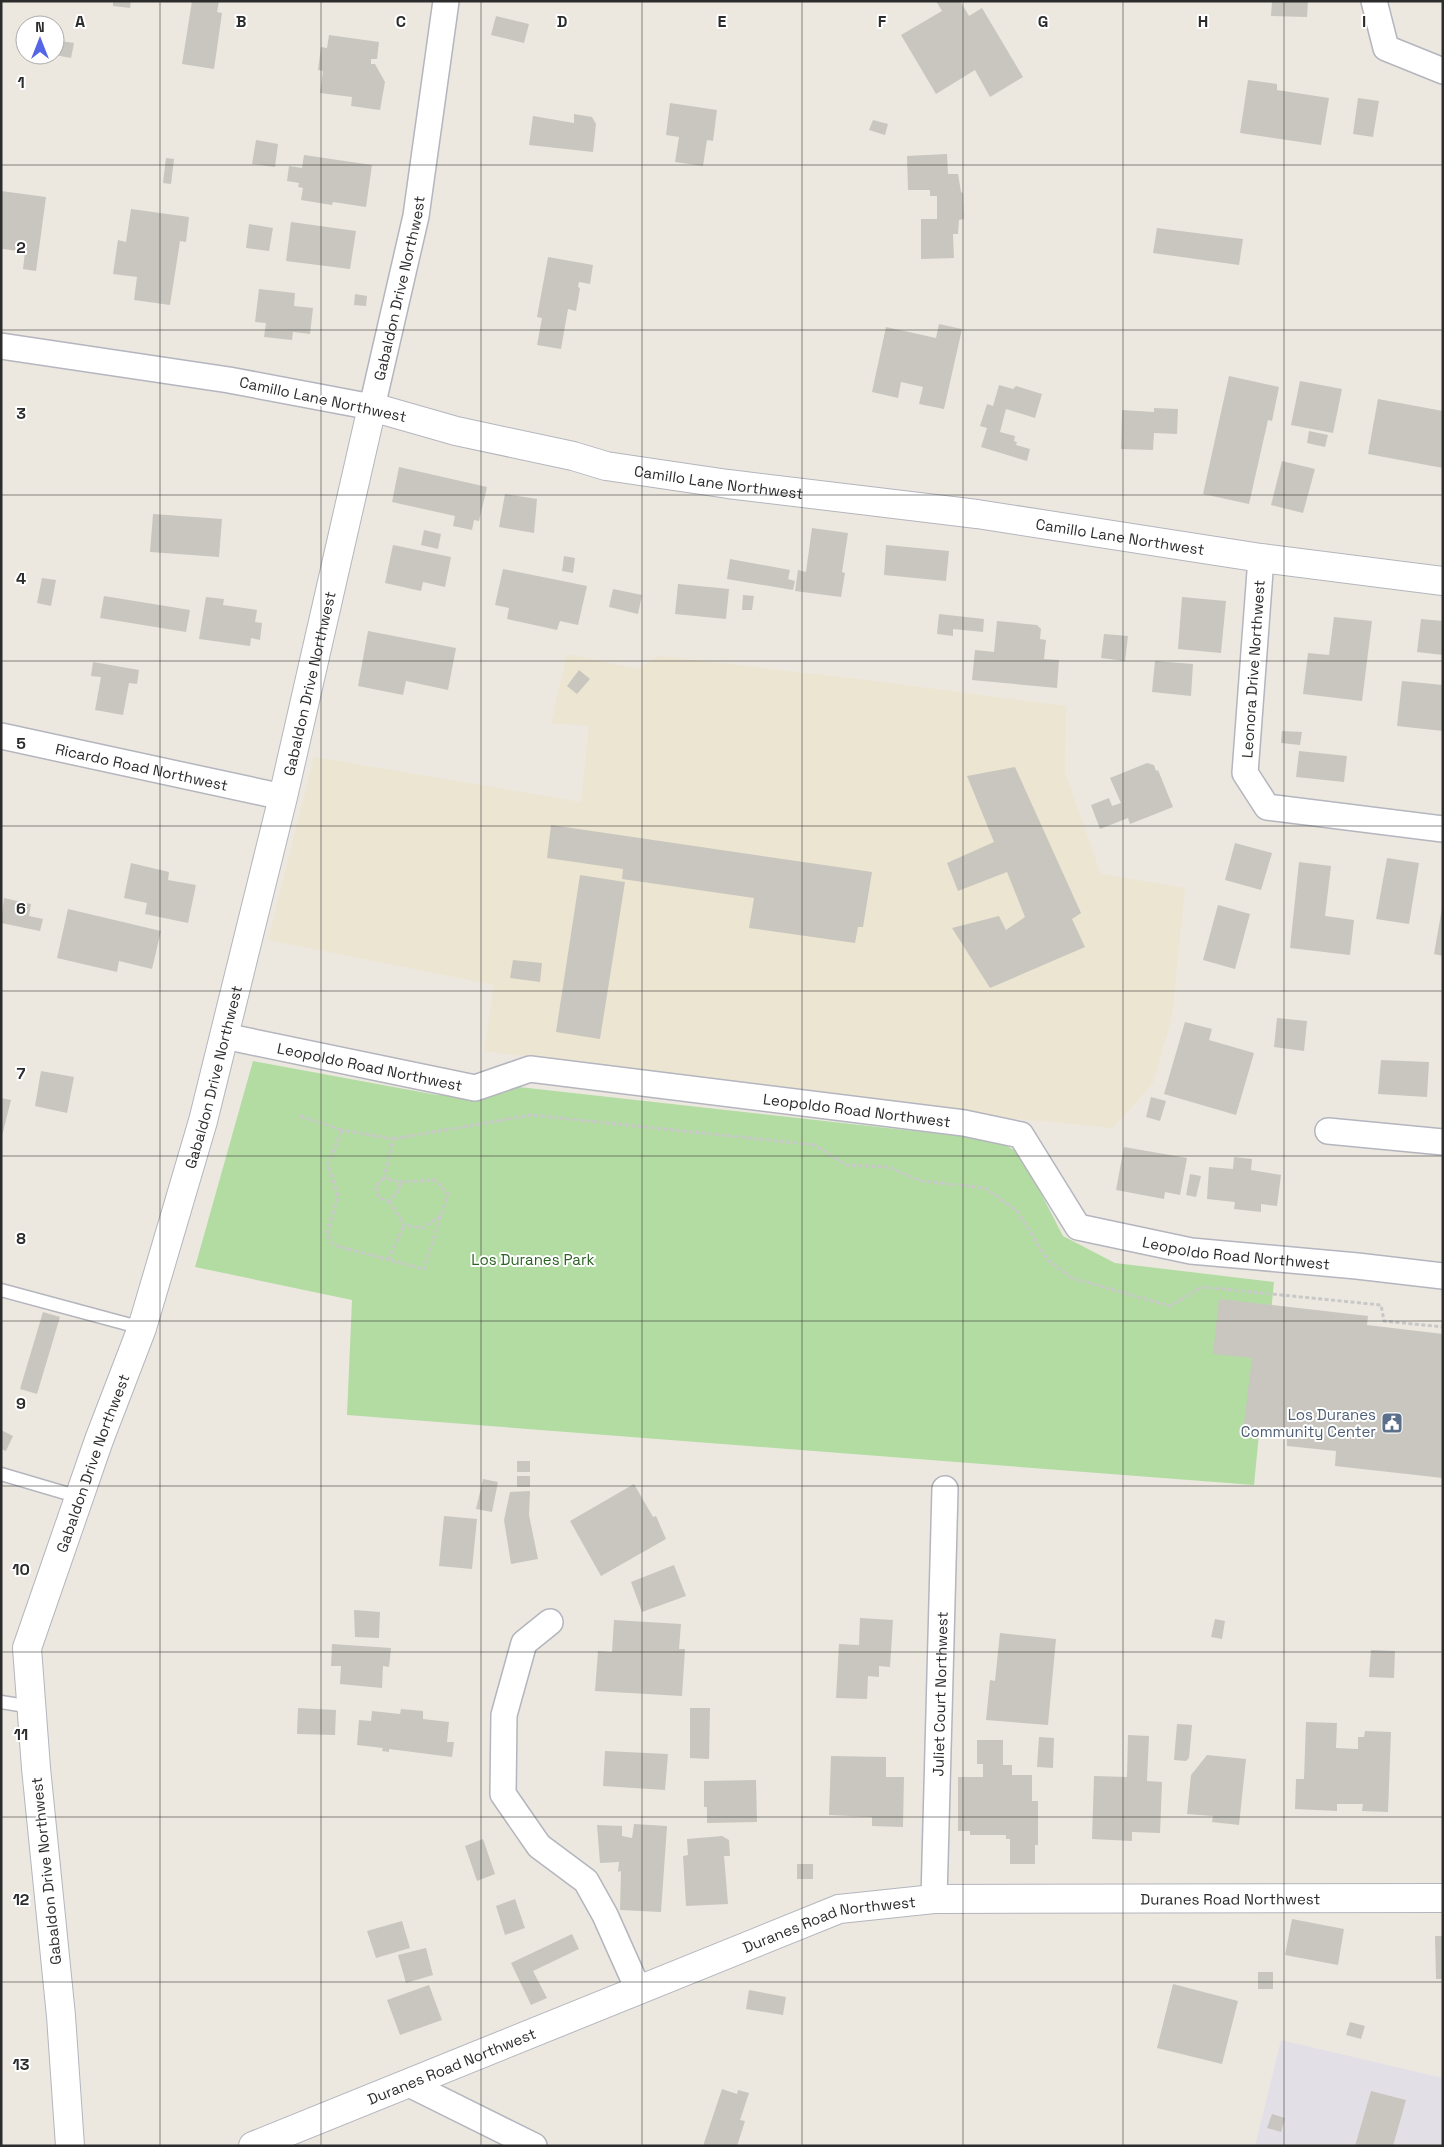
<svg xmlns="http://www.w3.org/2000/svg" width="1444" height="2147" viewBox="0 0 1444 2147" font-family="'Space Grotesk',sans-serif">
  <rect width="100%" height="100%" fill="#ece8e0"/>
  <polygon fill="#e2e0e6" points="1281,2040 1443,2078 1443,2146 1255,2146"/>
  <polygon fill="#ece5d2" points="567,654 636,669 659,656 867,680 1066,706 1065,772 1101,874 1185,888 1172,1017 1153,1083 1113,1128 915,1109 484,1051 494,985 268,940 314,757 581,802 589,726 551,723"/>
  <polygon fill="#b3dca3" points="253,1061 437,1095 481,1095 510,1086 995,1140 1020,1153 1063,1236 1115,1263 1274,1282 1254,1485 347,1415 352,1300 195,1267"/>
  <g fill="#c8c6bf">
    <polygon points="113,1 131,1 130,8 113,6"/>
    <polygon points="192,1 219,1 217,12 222,13 214,69 182,64"/>
    <polygon points="936,1 960,1 969,16 982,8 1023,77 990,97 975,70 936,94 901,35 942,11"/>
    <polygon points="1272,1 1308,1 1307,17 1271,16"/>
    <polygon points="496,16 529,24 524,43 491,35"/>
    <polygon points="329,35 379,42 377,59 371,59 371,64 375,64 385,82 380,110 351,106 352,97 320,93 323,71 318,70 321,47 327,48"/>
    <polygon points="55,40 74,43 71,58 55,55"/>
    <polygon points="1248,80 1277,84 1277,90 1329,98 1321,145 1240,133"/>
    <polygon points="1358,98 1379,101 1373,137 1353,134"/>
    <polygon points="670,103 717,110 713,141 707,140 703,166 675,162 679,137 666,135"/>
    <polygon points="574,114 592,117 596,124 593,152 529,145 533,116 574,123"/>
    <polygon points="873,120 888,124 885,135 869,130"/>
    <polygon points="256,140 278,144 275,167 252,164"/>
    <polygon points="947,154 948,174 958,174 961,192 963,193 964,219 959,220 958,234 953,234 954,258 921,259 921,219 937,219 937,196 930,196 930,190 908,190 907,156"/>
    <polygon points="304,155 372,165 366,207 333,202 332,205 301,200 303,188 298,187 299,183 287,181 289,166 302,168"/>
    <polygon points="166,158 174,159 171,184 163,183"/>
    <polygon points="1,191 46,197 36,271 23,269 25,252 3,249 1,250"/>
    <polygon points="131,209 189,217 186,242 180,241 170,305 134,300 137,277 113,274 118,240 126,242"/>
    <polygon points="291,222 356,231 350,269 286,261"/>
    <polygon points="249,224 273,228 269,251 246,248"/>
    <polygon points="1157,228 1243,239 1239,265 1153,253"/>
    <polygon points="548,257 593,265 590,284 579,282 578,287 580,288 576,311 568,309 561,349 537,345 542,318 537,317"/>
    <polygon points="259,289 295,293 294,306 313,308 310,334 293,332 292,340 264,337 266,323 255,322"/>
    <polygon points="355,294 367,296 366,306 354,305"/>
    <polygon points="939,324 962,329 944,409 919,404 923,387 901,382 898,398 872,392 886,327 936,338"/>
    <polygon points="1229,376 1279,387 1272,421 1268,420 1249,504 1203,494"/>
    <polygon points="1300,381 1342,389 1333,433 1291,425"/>
    <polygon points="999,385 1013,389 1016,386 1042,394 1035,418 1006,409 1000,432 1015,436 1014,441 1017,442 1016,445 1030,449 1027,461 981,447 987,428 980,426 987,404 993,406"/>
    <polygon points="1378,399 1443,411 1443,468 1368,454"/>
    <polygon points="1154,408 1178,409 1177,434 1154,433 1153,450 1121,449 1122,410 1154,412"/>
    <polygon points="1309,431 1328,435 1325,447 1307,443"/>
    <polygon points="1282,461 1315,469 1303,513 1271,505"/>
    <polygon points="399,467 487,487 479,521 474,520 472,530 453,526 455,516 392,502"/>
    <polygon points="505,494 537,499 534,533 499,527"/>
    <polygon points="153,514 222,519 219,557 150,552"/>
    <polygon points="812,528 848,533 842,572 845,573 841,597 795,591 798,570 806,572"/>
    <polygon points="424,530 441,534 438,549 421,545"/>
    <polygon points="393,545 451,557 445,587 423,582 421,591 385,583"/>
    <polygon points="886,545 949,551 946,581 884,575"/>
    <polygon points="564,556 575,558 573,573 562,571"/>
    <polygon points="730,559 790,570 788,579 795,581 793,590 727,579"/>
    <polygon points="503,569 587,586 578,625 560,621 557,630 507,619 509,608 495,605"/>
    <polygon points="42,578 56,580 51,606 37,603"/>
    <polygon points="678,584 729,589 726,619 675,614"/>
    <polygon points="613,589 642,595 638,614 609,607"/>
    <polygon points="743,595 754,596 752,610 742,610"/>
    <polygon points="104,596 190,610 186,632 100,618"/>
    <polygon points="206,597 224,599 223,605 257,610 255,622 262,623 260,640 251,638 250,646 199,639"/>
    <polygon points="1182,597 1226,601 1221,653 1178,649"/>
    <polygon points="939,614 984,619 983,632 953,629 953,636 937,634"/>
    <polygon points="1334,617 1372,621 1362,701 1303,694 1308,653 1329,655"/>
    <polygon points="1421,619 1443,621 1443,655 1417,652"/>
    <polygon points="997,621 1037,625 1041,629 1040,639 1046,640 1044,659 1059,660 1057,688 972,680 975,650 994,652"/>
    <polygon points="368,631 456,648 448,690 406,681 403,695 358,686"/>
    <polygon points="1104,634 1128,636 1125,661 1101,658"/>
    <polygon points="1155,661 1193,664 1191,696 1152,692"/>
    <polygon points="93,662 139,670 137,684 129,683 123,715 95,710 101,677 91,676"/>
    <polygon points="579,670 590,679 577,694 567,686"/>
    <polygon points="1402,681 1443,685 1443,731 1397,726"/>
    <polygon points="1282,731 1302,732 1300,745 1281,743"/>
    <polygon points="1299,751 1347,756 1344,782 1296,777"/>
    <polygon points="1147,763 1154,765 1156,771 1158,770 1173,807 1130,824 1128,818 1100,829 1091,805 1109,798 1112,806 1121,803 1110,778"/>
    <polygon points="1015,767 1081,913 1072,919 1085,947 990,988 952,928 999,916 1006,930 1025,917 1007,872 958,891 947,863 994,842 967,776"/>
    <polygon points="551,825 872,872 863,927 858,927 855,943 749,928 754,898 622,879 623,869 547,858"/>
    <polygon points="1235,843 1272,853 1261,890 1225,880"/>
    <polygon points="1387,858 1419,863 1409,924 1376,919"/>
    <polygon points="1299,862 1331,866 1325,916 1354,920 1350,955 1290,948"/>
    <polygon points="131,863 169,872 168,880 196,885 188,923 145,914 147,903 124,898"/>
    <polygon points="580,875 625,882 600,1039 556,1032"/>
    <polygon points="4,898 31,904 29,916 43,919 40,931 1,923"/>
    <polygon points="1218,905 1250,914 1235,969 1203,960"/>
    <polygon points="1442,908 1443,908 1443,956 1434,954"/>
    <polygon points="68,909 161,931 152,969 119,961 117,972 57,958"/>
    <polygon points="513,960 542,963 540,982 510,978"/>
    <polygon points="1277,1018 1307,1021 1304,1051 1274,1047"/>
    <polygon points="1185,1022 1212,1029 1209,1040 1254,1053 1236,1115 1164,1094"/>
    <polygon points="1381,1060 1429,1062 1427,1097 1378,1094"/>
    <polygon points="41,1071 74,1077 67,1113 35,1106"/>
    <polygon points="1151,1097 1166,1101 1160,1121 1146,1117"/>
    <polygon points="1,1098 11,1100 2,1136 1,1136"/>
    <polygon points="1124,1147 1187,1158 1180,1195 1165,1192 1164,1199 1116,1190"/>
    <polygon points="1234,1157 1252,1159 1251,1170 1281,1175 1277,1206 1261,1204 1261,1212 1234,1209 1235,1202 1207,1199 1209,1167 1233,1169"/>
    <polygon points="1190,1174 1201,1176 1196,1197 1186,1195"/>
    <polygon points="1219,1299 1368,1316 1367,1325 1443,1334 1443,1478 1335,1466 1336,1451 1287,1446 1287,1437 1243,1432 1252,1358 1213,1354"/>
    <polygon points="43,1312 60,1317 37,1394 20,1389"/>
    <polygon points="1,1430 13,1436 6,1451 1,1449"/>
    <rect x="517" y="1461" width="13" height="11"/>
    <rect x="517" y="1476" width="13" height="11"/>
    <polygon points="483,1479 498,1482 492,1512 476,1509"/>
    <polygon points="634,1484 653,1517 656,1516 666,1539 601,1576 570,1521"/>
    <polygon points="530,1491 529,1515 538,1559 511,1564 504,1520 510,1492"/>
    <polygon points="444,1516 477,1519 472,1569 439,1566"/>
    <polygon points="674,1565 686,1596 642,1612 631,1582"/>
    <polygon points="354,1610 380,1612 379,1638 355,1637"/>
    <polygon points="860,1618 893,1620 890,1667 879,1666 879,1677 868,1676 867,1699 836,1698 839,1644 859,1645"/>
    <polygon points="1215,1619 1225,1621 1222,1639 1211,1637"/>
    <polygon points="614,1620 681,1624 679,1649 685,1649 682,1696 595,1691 598,1651 612,1652"/>
    <polygon points="1000,1633 1056,1639 1048,1725 986,1720 990,1680 995,1681"/>
    <polygon points="332,1644 391,1648 389,1667 383,1666 382,1688 340,1684 341,1666 331,1666"/>
    <polygon points="1371,1650 1395,1651 1394,1678 1369,1677"/>
    <polygon points="298,1708 336,1710 335,1735 297,1734"/>
    <polygon points="690,1708 710,1708 709,1759 690,1758"/>
    <polygon points="401,1709 423,1711 423,1719 449,1722 447,1742 454,1742 452,1757 389,1749 389,1752 382,1751 383,1748 357,1745 359,1720 371,1721 372,1711 400,1714"/>
    <polygon points="1306,1722 1337,1723 1336,1748 1358,1749 1358,1737 1364,1737 1365,1731 1391,1732 1388,1812 1362,1811 1363,1804 1337,1804 1337,1811 1295,1809 1296,1779 1304,1779"/>
    <polygon points="1177,1724 1192,1725 1189,1758 1186,1761 1174,1760"/>
    <polygon points="1128,1735 1149,1736 1147,1781 1162,1782 1160,1833 1132,1832 1132,1841 1092,1839 1094,1776 1127,1777"/>
    <polygon points="1039,1737 1054,1738 1053,1768 1037,1767"/>
    <polygon points="977,1740 1003,1740 1003,1765 1012,1765 1012,1775 1032,1775 1032,1801 1038,1801 1038,1845 1035,1845 1035,1864 1010,1864 1010,1839 1006,1839 1006,1835 970,1835 970,1831 958,1831 958,1777 983,1777 983,1764 977,1764"/>
    <polygon points="605,1751 668,1754 665,1790 603,1786"/>
    <polygon points="1207,1755 1246,1759 1239,1825 1212,1822 1213,1816 1187,1814 1191,1775"/>
    <polygon points="831,1756 886,1757 886,1777 904,1777 903,1827 872,1826 872,1817 829,1815"/>
    <polygon points="756,1780 757,1822 707,1823 707,1807 704,1807 704,1781"/>
    <polygon points="634,1824 667,1826 661,1912 620,1910 621,1871 618,1872 619,1862 600,1863 597,1825 622,1826 622,1836 632,1838"/>
    <polygon points="722,1836 729,1840 730,1856 724,1856 728,1904 686,1906 683,1856 688,1855 687,1839"/>
    <polygon points="483,1839 495,1874 477,1881 465,1846"/>
    <rect x="797" y="1864" width="16" height="15"/>
    <polygon points="515,1899 525,1928 505,1935 496,1906"/>
    <polygon points="1292,1919 1344,1929 1338,1965 1285,1955"/>
    <polygon points="402,1921 410,1948 376,1958 367,1931"/>
    <polygon points="572,1934 579,1949 533,1971 547,1998 531,2005 511,1963"/>
    <polygon points="1435,1936 1443,1936 1443,1979 1436,1979"/>
    <polygon points="426,1948 433,1975 406,1983 398,1955"/>
    <rect x="1258" y="1972" width="15" height="17"/>
    <polygon points="1173,1984 1238,2001 1222,2064 1157,2048"/>
    <polygon points="429,1985 442,2020 400,2035 387,2000"/>
    <polygon points="749,1990 786,1997 783,2015 746,2009"/>
    <polygon points="1350,2022 1365,2026 1361,2039 1346,2035"/>
    <polygon points="722,2089 737,2094 738,2090 749,2093 740,2120 745,2121 737,2146 703,2146"/>
    <polygon points="1371,2091 1406,2100 1393,2146 1355,2146"/>
    <polygon points="1272,2114 1285,2118 1281,2132 1267,2128"/>
  </g>
  <g fill="none" stroke-linecap="round" stroke-linejoin="round">
    <g stroke="#b4b5be" stroke-width="15">
      <g id="lane">
        <polyline points="1,1290 142,1328"/>
        <polyline points="1,1474 79,1497"/>
        <polyline points="1,1702 32,1707"/>
      </g>
    </g>
    <g stroke="#b4b5be" stroke-width="28">
      <g id="street">
        <polyline points="1374,1 1386,48 1443,71"/>
        <path id="s1" d="M 1,346 L 229,380 L 372,407 L 416,216 L 446,1"/>
        <polyline points="1261,558 1245,773 1267,807 1443,829"/>
        <path id="s2" d="M 1,736 L 283,797"/>
        <path id="s3" d="M 224,1036 L 475,1088 L 530,1069 L 964,1123 L 1021,1135 L 1078,1227 L 1191,1251 L 1357,1266 L 1443,1276"/>
        <polyline points="1328,1131 1443,1142"/>
        <polyline points="550,1622 524,1643 504,1715 503,1794 539,1846 586,1881 605,1915 638,1989"/>
        <path id="s4" d="M 934,1899 L 945,1489"/>
        <polyline points="409,2084 534,2146"/>
      </g>
    </g>
    <g stroke="#b4b5be" stroke-width="30">
      <g id="secondary">
        <path id="s5" d="M 70,2146 L 61,2016 L 36,1768 L 27,1648 L 99,1440 L 142,1328 L 203,1121 L 283,797 L 372,407 L 456,431 L 573,456 L 606,466 L 728,484 L 977,514 L 1261,558 L 1443,581"/>
        <path id="s6" d="M 253,2146 L 839,1909 L 934,1899 L 1443,1898"/>
      </g>
    </g>
    <g stroke="#c8c8c8" stroke-width="3" stroke-dasharray="4 2.5" stroke-linecap="butt">
      <polyline points="300,1116 342,1130 328,1164 338,1196 327,1234 333,1245 424,1269 448,1194 435,1180 400,1182 384,1178 393,1139 342,1130"/>
      <polyline points="393,1139 532,1115 815,1145 846,1165 888,1167 922,1181 985,1188 1017,1211 1048,1260 1072,1278 1170,1306 1202,1287 1381,1305 1384,1321 1443,1327"/>
      <polyline points="384,1178 375,1187 379,1198 389,1201 399,1190 400,1182"/>
      <polyline points="389,1201 404,1225 422,1228 441,1216"/>
      <polyline points="388,1260 404,1225"/>
    </g>
    <use href="#lane" stroke="#fff" stroke-width="12"/>
    <use href="#street" stroke="#fff" stroke-width="25"/>
    <use href="#secondary" stroke="#fff" stroke-width="28"/>
  </g>
  <path fill="none" stroke="#2c2c2c" stroke-width="1" stroke-opacity="0.55" d="M 160,1 L 160,2146M 321,1 L 321,2146M 481,1 L 481,2146M 642,1 L 642,2146M 802,1 L 802,2146M 963,1 L 963,2146M 1123,1 L 1123,2146M 1284,1 L 1284,2146M 1,165 L 1443,165M 1,330 L 1443,330M 1,495 L 1443,495M 1,661 L 1443,661M 1,826 L 1443,826M 1,991 L 1443,991M 1,1156 L 1443,1156M 1,1321 L 1443,1321M 1,1486 L 1443,1486M 1,1652 L 1443,1652M 1,1817 L 1443,1817M 1,1982 L 1443,1982"/>
  <defs>
    <g id="civic-square" transform="scale(1.125)"><rect x="-9" y="-9" width="18" height="18" rx="4" fill="#5c6f8a" stroke="#fff"/><path d="M-.6-6.5H3V-4.5H.6V-3L4-1V1h2V6H-6V1h2V-1L-.6-3ZM-1.2 2.5V6h2.4V2.5Z" fill="#fff"/></g>
  </defs>
  <g fill-rule="evenodd">
    <use href="#civic-square" x="1392" y="1423"/>
  </g>
  <g text-anchor="middle" dominant-baseline="central" stroke-width="4" stroke-linejoin="round" paint-order="stroke">
    <g font-size="15" fill="#2c2c2c" stroke="#fff">
      <text stroke="none"><textPath href="#s1" startOffset="498">Gabaldon Drive Northwest</textPath></text>
      <text transform="translate(323 399) rotate(12)">Camillo Lane Northwest</text>
      <text stroke="none"><textPath href="#s5" startOffset="2145">Camillo Lane Northwest</textPath></text>
      <text stroke="none"><textPath href="#s5" startOffset="2550">Camillo Lane Northwest</textPath></text>
      <text transform="translate(1253 669) rotate(-86)">Leonora Drive Northwest</text>
      <text stroke="none"><textPath href="#s5" startOffset="1506">Gabaldon Drive Northwest</textPath></text>
      <text stroke="none"><textPath href="#s2" startOffset="144">Ricardo Road Northwest</textPath></text>
      <text stroke="none"><textPath href="#s3" startOffset="149">Leopoldo Road Northwest</textPath></text>
      <text stroke="none"><textPath href="#s5" startOffset="1101">Gabaldon Drive Northwest</textPath></text>
      <text stroke="none"><textPath href="#s3" startOffset="644">Leopoldo Road Northwest</textPath></text>
      <text stroke="none"><textPath href="#s3" startOffset="1079">Leopoldo Road Northwest</textPath></text>
      <text stroke="none"><textPath href="#s5" startOffset="696">Gabaldon Drive Northwest</textPath></text>
      <text stroke="none"><textPath href="#s4" startOffset="205">Juliet Court Northwest</textPath></text>
      <text transform="translate(46 1871) rotate(-96)">Gabaldon Drive Northwest</text>
      <text stroke="none"><textPath href="#s6" startOffset="1024">Duranes Road Northwest</textPath></text>
      <text stroke="none"><textPath href="#s6" startOffset="619">Duranes Road Northwest</textPath></text>
      <text stroke="none"><textPath href="#s6" startOffset="214">Duranes Road Northwest</textPath></text>
    </g>
    <g font-size="15" fill="#2c6223" stroke="#fff">
      <text x="533" y="1259">Los Duranes Park</text>
    </g>
    <g font-size="15" fill="#4e5e75" stroke="#fff" text-anchor="end">
      <text x="1376" y="1414">Los Duranes<tspan x="1376" dy="17">Community Center</tspan></text>
    </g>
  </g>
  <g font-size="16" text-anchor="middle" font-weight="bold" fill="#2c2c2c" stroke="#fff" stroke-width="4" stroke-linejoin="round" paint-order="stroke">
    <text x="80" y="27">A</text>
    <text x="241" y="27">B</text>
    <text x="401" y="27">C</text>
    <text x="562" y="27">D</text>
    <text x="722" y="27">E</text>
    <text x="882" y="27">F</text>
    <text x="1043" y="27">G</text>
    <text x="1203" y="27">H</text>
    <text x="1364" y="27">I</text>
    <text x="21" y="88">1</text>
    <text x="21" y="253">2</text>
    <text x="21" y="419">3</text>
    <text x="21" y="584">4</text>
    <text x="21" y="749">5</text>
    <text x="21" y="914">6</text>
    <text x="21" y="1079">7</text>
    <text x="21" y="1244">8</text>
    <text x="21" y="1409">9</text>
    <text x="21" y="1575">10</text>
    <text x="21" y="1740">11</text>
    <text x="21" y="1905">12</text>
    <text x="21" y="2070">13</text>
  </g>
  <rect width="1444" height="2147" fill="none" stroke="#2c2c2c" stroke-width="5"/>
  <g transform="translate(40 40)"><circle r="24" fill="#ffffff" stroke="#ababab"/>
  <path d="M0-4L9 19L0 12L-9 19Z" fill="#5465e6"/>
  <text y="-8" font-size="14" font-weight="bold" text-anchor="middle" fill="#2c2c2c">N</text>
  </g>
</svg>
